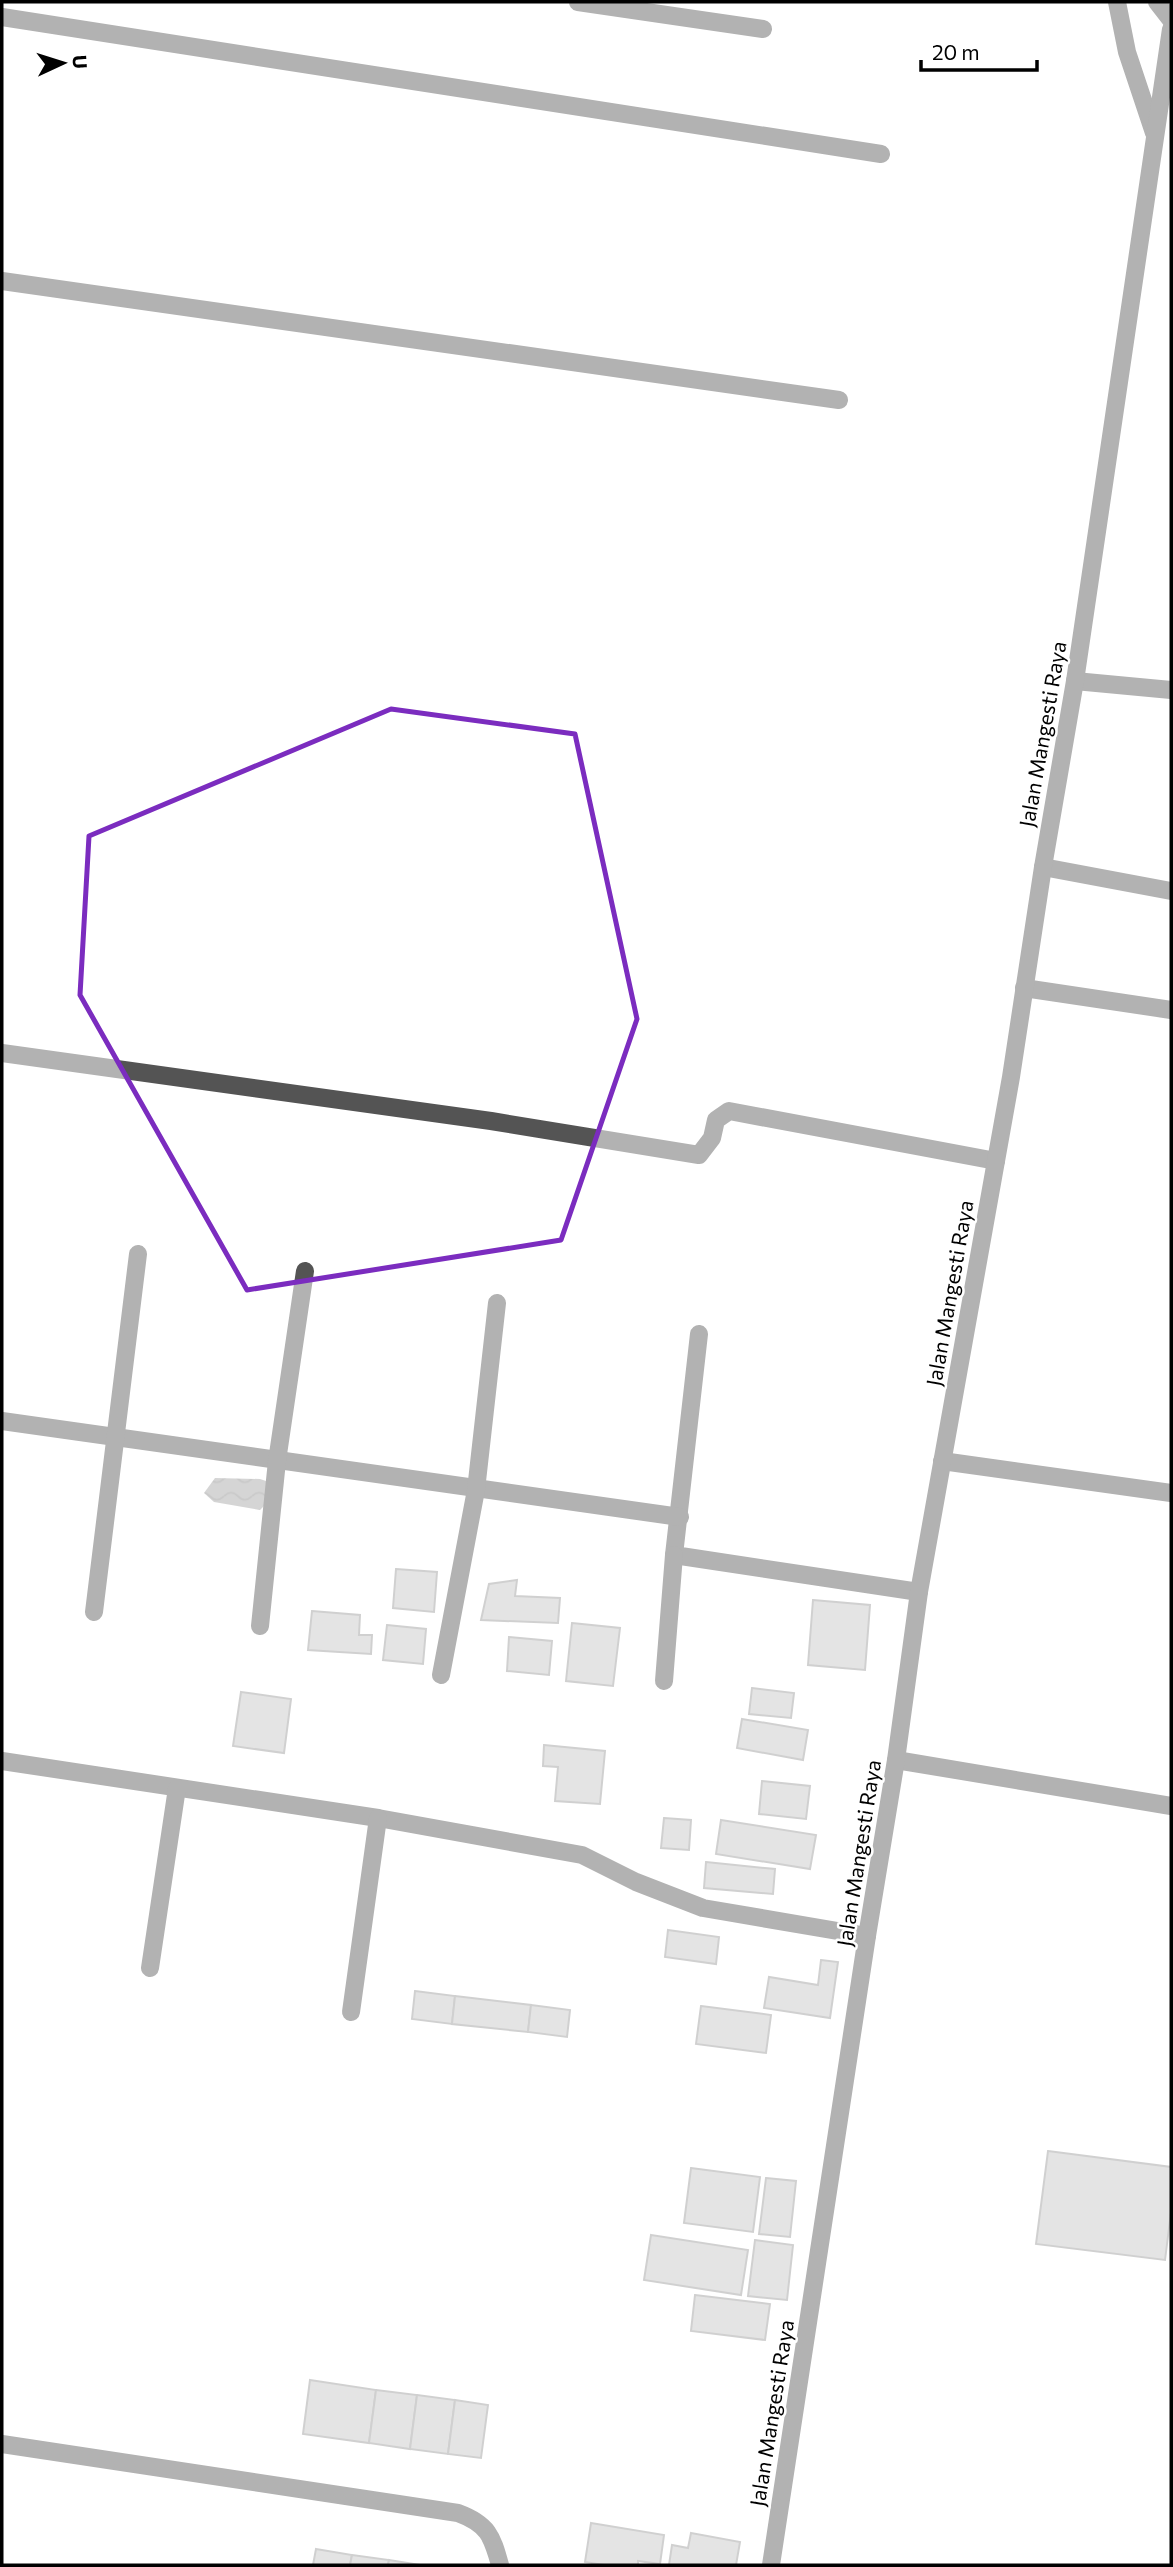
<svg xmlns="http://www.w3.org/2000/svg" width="1173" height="2567" viewBox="0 0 1173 2567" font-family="Commissioner,sans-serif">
  <defs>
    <pattern id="water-waves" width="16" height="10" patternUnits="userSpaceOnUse" patternTransform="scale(1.75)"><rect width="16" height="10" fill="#a2a2a2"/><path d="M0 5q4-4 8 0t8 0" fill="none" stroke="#8a8a8a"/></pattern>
  </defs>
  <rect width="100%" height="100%" fill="#fff"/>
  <polygon fill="url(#water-waves)" points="215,1478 260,1479 269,1482 269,1501 260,1510 214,1502 204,1493"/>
  <g fill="#c4c4c4" stroke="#989898" stroke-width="2">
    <polygon points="396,1569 437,1572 434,1612 393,1608"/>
    <polygon points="517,1580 515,1596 560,1598 558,1623 481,1620 489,1584"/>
    <polygon points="813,1600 870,1605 865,1670 808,1665"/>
    <polygon points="312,1611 360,1615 359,1635 372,1635 371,1654 308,1650"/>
    <polygon points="572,1623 620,1628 613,1686 566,1681"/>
    <polygon points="387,1625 426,1629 423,1664 383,1660"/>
    <polygon points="509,1637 552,1641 549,1675 507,1671"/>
    <polygon points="752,1688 794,1693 791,1718 749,1714"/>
    <polygon points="241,1692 291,1699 284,1753 233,1746"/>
    <polygon points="742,1719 808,1730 803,1760 737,1748"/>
    <polygon points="544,1745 605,1751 600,1804 555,1801 558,1767 543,1766"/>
    <polygon points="762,1781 810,1786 806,1819 759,1814"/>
    <polygon points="664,1818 691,1820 689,1850 661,1848"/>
    <polygon points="721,1820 816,1835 810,1869 716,1854"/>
    <polygon points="706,1862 775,1869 773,1894 704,1888"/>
    <polygon points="668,1930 719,1937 716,1964 665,1957"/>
    <polygon points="821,1960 838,1962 830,2018 764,2008 769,1977 818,1985"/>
    <polygon points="415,1991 455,1996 452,2024 412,2019"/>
    <polygon points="455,1996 531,2005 528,2032 452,2024"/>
    <polygon points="531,2005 570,2010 567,2037 528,2032"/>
    <polygon points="701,2006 771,2015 766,2053 696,2044"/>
    <polygon points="1048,2151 1171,2167 1171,2212 1165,2260 1036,2244"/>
    <polygon points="691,2168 760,2177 753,2232 684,2223"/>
    <polygon points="766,2178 796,2181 790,2237 759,2234"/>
    <polygon points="651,2235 748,2250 741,2295 644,2280"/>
    <polygon points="755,2240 793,2245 787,2300 748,2296"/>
    <polygon points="695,2295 770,2304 765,2340 691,2331"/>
    <polygon points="310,2380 376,2390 369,2443 303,2434"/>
    <polygon points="376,2390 417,2395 410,2449 369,2443"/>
    <polygon points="417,2395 455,2400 448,2454 410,2449"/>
    <polygon points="455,2400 488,2405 481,2458 448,2454"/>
    <polygon points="591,2523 664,2535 660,2564 638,2561 638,2565 604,2565 585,2562"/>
    <polygon points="691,2533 740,2542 736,2565 669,2565 672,2545 688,2548"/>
    <polygon points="316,2549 352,2555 350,2565 313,2565"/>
    <polygon points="352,2555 389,2560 388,2565 350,2565"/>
    <polygon points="389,2560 420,2565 388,2565"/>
  </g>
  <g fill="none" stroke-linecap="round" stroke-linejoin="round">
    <g stroke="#545454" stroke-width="18">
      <polyline points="578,2 763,29"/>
      <polyline points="1117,2 1127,52 1154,133"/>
      <polyline points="1157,2 1171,20"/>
      <polyline points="2,17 881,154"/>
      <polyline points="2,281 839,400"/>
      <polyline points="1075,681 1171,690"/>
      <polyline points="1043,867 1171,891"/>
      <polyline points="1024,988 1171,1010"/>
      <polyline points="2,1053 491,1121 699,1155 712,1138 716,1120 729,1111 996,1161"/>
      <polyline points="699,1334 674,1555 919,1592"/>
      <polyline points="2,1421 680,1517"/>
      <polyline points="942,1461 1171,1493"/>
      <polyline points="94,1612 138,1254"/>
      <polyline points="260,1626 277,1461 305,1271"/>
      <polyline points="441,1675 476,1490 497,1303"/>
      <polyline points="664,1681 674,1555"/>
      <polyline points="896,1760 1171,1806"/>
      <polyline points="2,1761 378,1818 582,1855 636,1882 703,1908 867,1936"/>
      <polyline points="150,1968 177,1788"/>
      <polyline points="351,2012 378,1818"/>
      <path d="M 2,2444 L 458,2513 C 488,2524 492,2536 500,2565"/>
      <polyline points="771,2565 867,1936 896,1760 919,1592 1011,1077 1043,867 1075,681 1171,29"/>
    </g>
  </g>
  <path d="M0 0H1173V2567H0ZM 391,709 L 575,734 L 637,1019 L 561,1240 L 247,1290 L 80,995 L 89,836 Z" fill="#fff" fill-opacity=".55" fill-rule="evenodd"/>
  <path fill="none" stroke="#7b2cbf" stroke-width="5" stroke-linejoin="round" d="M 391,709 L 575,734 L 637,1019 L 561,1240 L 247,1290 L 80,995 L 89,836 Z"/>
  <g text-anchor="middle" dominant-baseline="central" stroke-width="5" stroke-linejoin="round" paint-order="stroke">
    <g font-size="21" fill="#000" stroke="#fff">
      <text transform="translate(1042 734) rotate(-80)">Jalan Mangesti Raya</text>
      <text transform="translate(949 1293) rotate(-80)">Jalan Mangesti Raya</text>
      <text transform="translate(858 1853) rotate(-81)">Jalan Mangesti Raya</text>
      <text transform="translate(771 2413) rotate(-81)">Jalan Mangesti Raya</text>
    </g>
  </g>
  <rect width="1173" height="2567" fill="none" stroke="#000000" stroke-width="7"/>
  <g transform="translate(63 63) rotate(86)" stroke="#ffffff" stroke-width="5" paint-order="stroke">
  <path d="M0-5L12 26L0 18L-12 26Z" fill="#000000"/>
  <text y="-10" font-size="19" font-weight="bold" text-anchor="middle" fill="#000000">U</text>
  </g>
  <path d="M921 60v10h116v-10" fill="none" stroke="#000000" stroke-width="3.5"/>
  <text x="932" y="60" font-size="21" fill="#000000" stroke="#ffffff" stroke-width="5" paint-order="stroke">20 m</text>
</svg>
